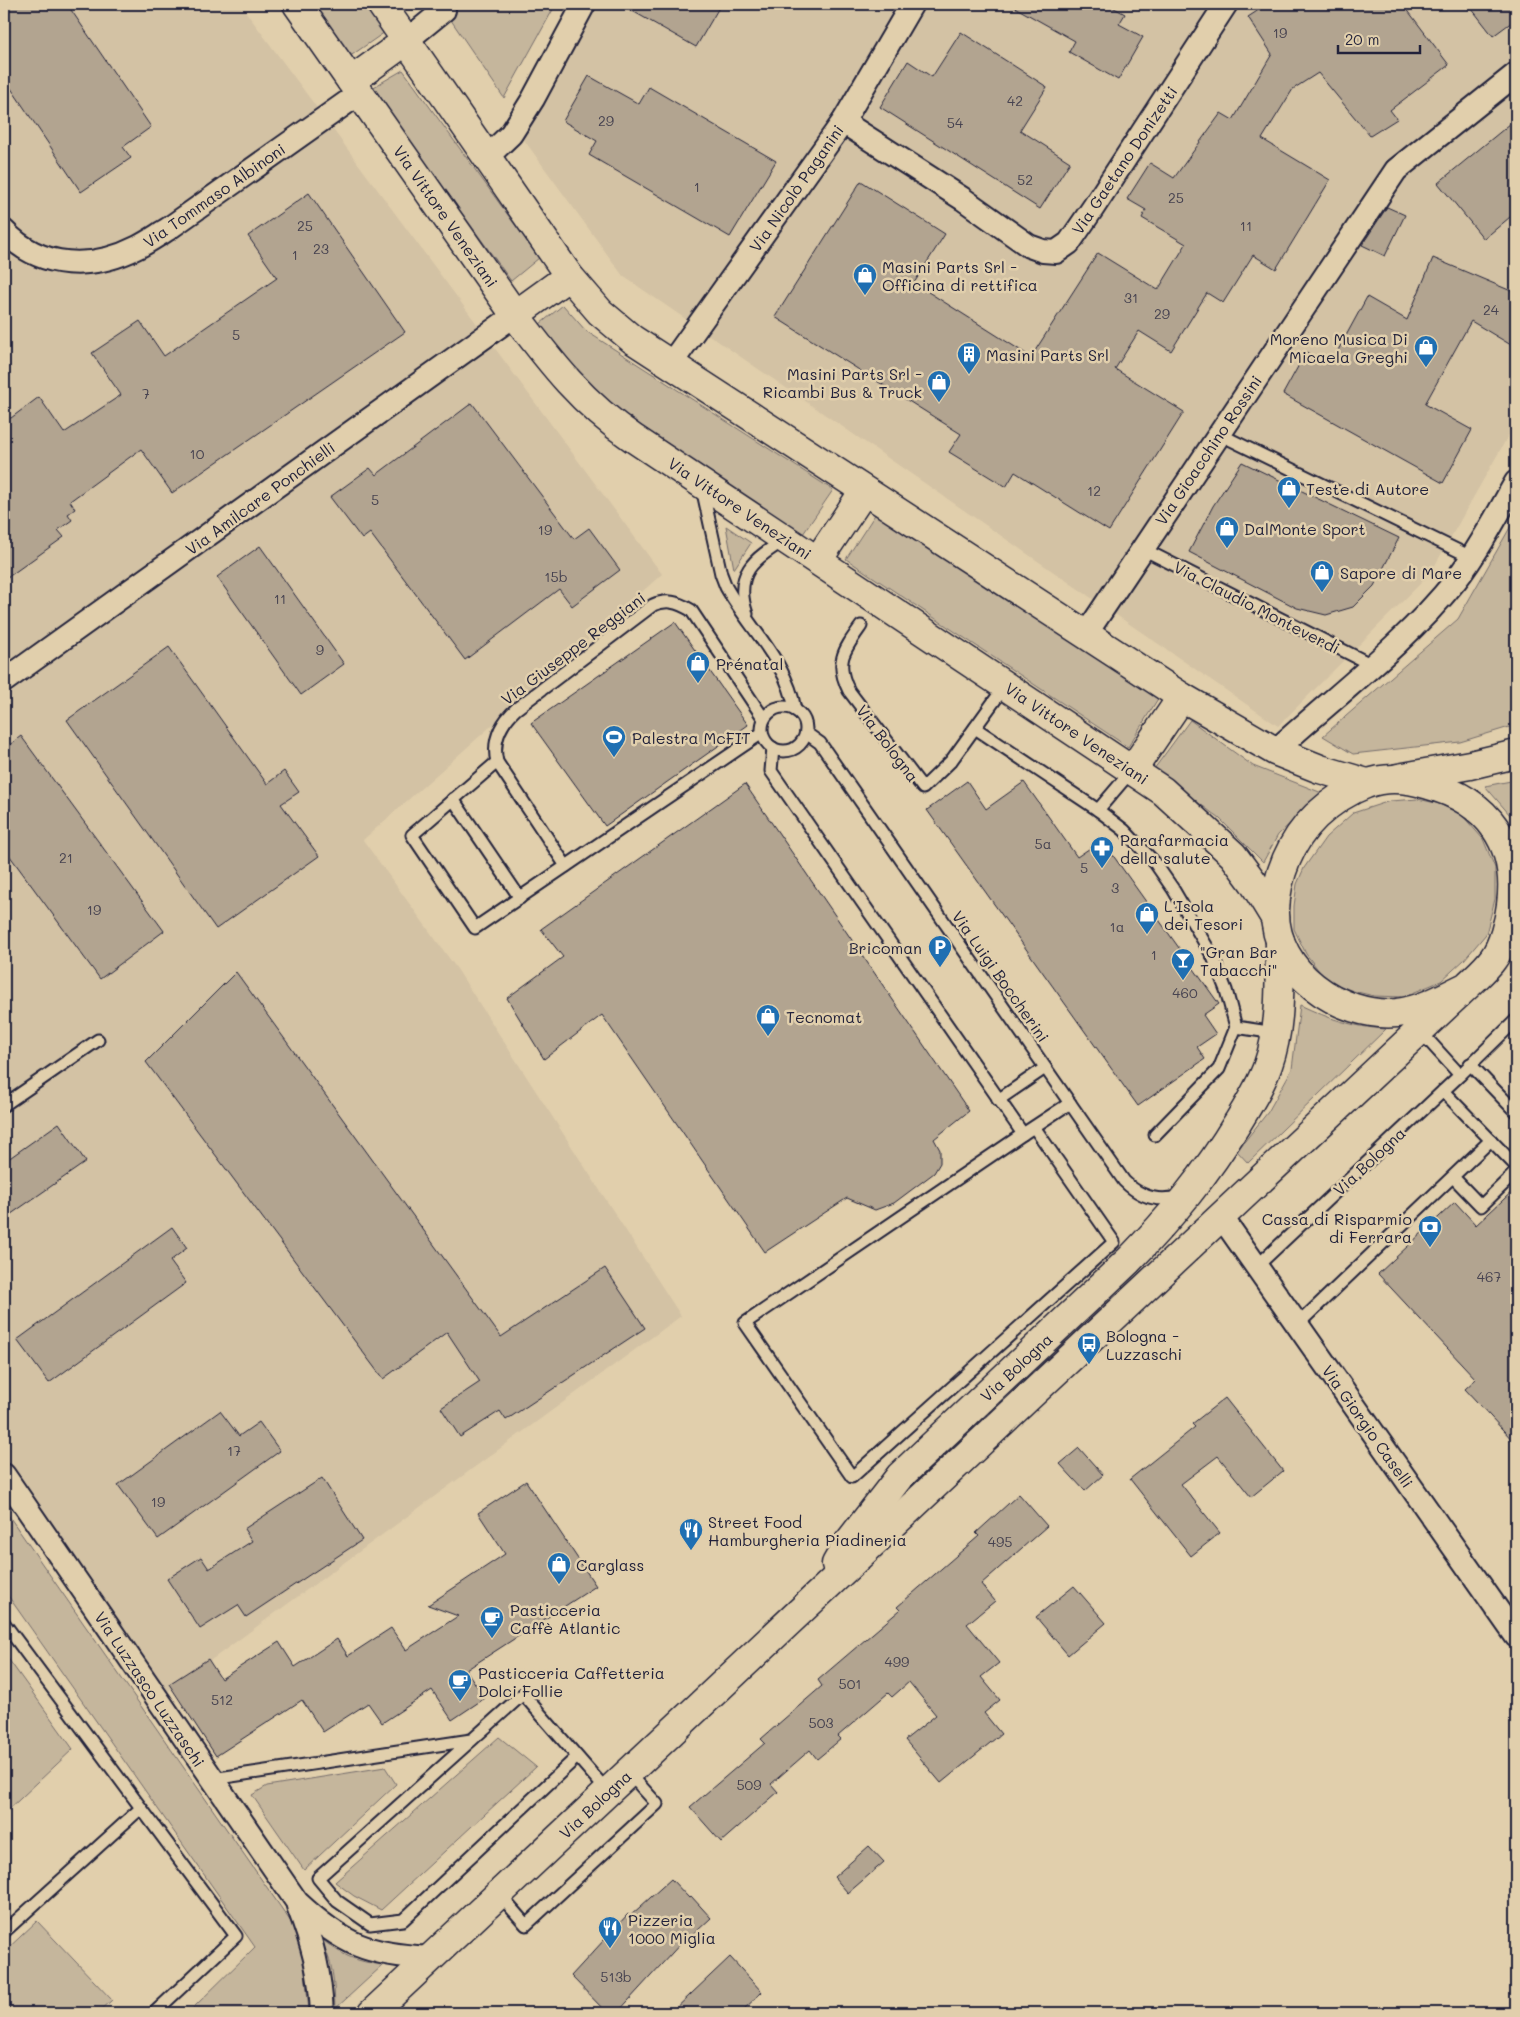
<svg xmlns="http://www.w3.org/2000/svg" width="1520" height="2017" viewBox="0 0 1520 2017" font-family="Mali,sans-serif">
  <rect width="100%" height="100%" fill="#e1cfac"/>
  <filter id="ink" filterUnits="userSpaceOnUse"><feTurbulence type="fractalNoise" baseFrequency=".02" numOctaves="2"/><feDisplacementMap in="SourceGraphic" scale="10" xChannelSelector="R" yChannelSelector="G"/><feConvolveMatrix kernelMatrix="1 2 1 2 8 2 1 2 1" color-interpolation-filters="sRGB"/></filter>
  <g filter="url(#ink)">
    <g fill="#d3c2a4">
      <polygon points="4,4 240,4 662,574 363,840 457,969 681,1316 151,1704 4,1496"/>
      <polygon points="594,4 1516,4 1516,422 1430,574 1278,726 623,276 519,133"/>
    </g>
    <g fill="#c5b69c" stroke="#746c6c">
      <polygon points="312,4 365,4 385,32 349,57"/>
      <polygon points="440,4 556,4 504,98"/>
      <polygon points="403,70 539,258 511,281 372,88"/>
      <polygon points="563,305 586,331 833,490 803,534 613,407 572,366 540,324"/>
      <polygon points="876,513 1159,697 1128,747 846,559"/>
      <polygon points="1516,517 1516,725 1460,742 1353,754 1323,736 1458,619"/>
      <polygon points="726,526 751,543 734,569"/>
      <polygon points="1190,720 1253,766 1322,793 1278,835 1263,862 1220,819 1154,769"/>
      <polygon points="1516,780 1516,830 1510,815 1485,786"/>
      <polygon points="1418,799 1440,804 1462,815 1483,839 1495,868 1495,899 1486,934 1464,960 1441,981 1403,997 1374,996 1353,991 1326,980 1306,954 1294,929 1294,906 1297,884 1304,868 1326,837 1353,813 1390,801"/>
      <path d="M 1300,1005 C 1330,1019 1352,1027 1386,1029 L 1248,1163 L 1237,1151 L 1268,1112 L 1292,1069 Z"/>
      <polygon points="4,1509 291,1922 303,1953 309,2011 306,2013 196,2013 192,2009 255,1947 4,1590"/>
      <polygon points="4,1653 73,1749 4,1814"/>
      <polygon points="499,1737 536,1767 381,1910 354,1896 335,1882"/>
      <polygon points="385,1767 396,1784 304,1870 252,1795 267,1786"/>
      <polygon points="37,1921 112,2000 98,2013 4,2013 4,1952"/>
      <path d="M 320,1938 C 343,1956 354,1961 383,1965 L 335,2009 C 334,1980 334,1965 320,1938 Z"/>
    </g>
    <g fill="#b2a490" stroke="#22223b">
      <polygon points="4,4 67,4 151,127 123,147 131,158 81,192 4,78"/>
      <polygon points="620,4 721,4 696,47"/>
      <polygon points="1009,4 1107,4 1125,14 1119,24 1143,37 1118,80 1069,52 1075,41"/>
      <polygon points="1268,4 1403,4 1449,65 1390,110 1397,119 1370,136 1318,73 1293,89 1262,139 1330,180 1276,269 1253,255 1223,303 1207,293 1171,351 1139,331 1115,369 1184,412 1109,531 1015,472 1006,487 949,452 961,434 775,317 861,181 945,234 914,283 1031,357 1098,253 1158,290 1186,244 1142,218 1146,210 1127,199 1150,163 1174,178 1221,113 1233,120 1272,54 1248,17"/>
      <polygon points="1468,4 1516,4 1516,19 1493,36"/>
      <polygon points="961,32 1047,87 1020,130 1070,162 1040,209 880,107 908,61 932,77"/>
      <polygon points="589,76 639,104 649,87 776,161 730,237 589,155 597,141 563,121"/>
      <polygon points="1516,119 1516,212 1484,239 1438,183"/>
      <polygon points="309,193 405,332 172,493 141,449 70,501 75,509 68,514 72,520 58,530 64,537 4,580 4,418 11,418 39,397 64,433 121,395 92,353 140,321 164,356 277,278 248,236"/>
      <polygon points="1387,207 1405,215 1385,256 1362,245"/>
      <polygon points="1433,258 1516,293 1516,348 1471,321 1425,404 1472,430 1443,483 1283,394 1306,352 1330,365 1367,297 1407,320"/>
      <polygon points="472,403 574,539 589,528 620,570 572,606 559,589 465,660 370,533 362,539 330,497 370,468 376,475"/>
      <polygon points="1242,462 1399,538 1374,586 1353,607 1326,615 1297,608 1189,552 1213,506"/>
      <polygon points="260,546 344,664 301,695 217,577"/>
      <polygon points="675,622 748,725 605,826 531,723"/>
      <polygon points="169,647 267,784 284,771 299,792 281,804 319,856 216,929 67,720"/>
      <polygon points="21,736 164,931 100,979 4,848 4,749"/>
      <polygon points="967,781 986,809 1024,782 1077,857 1102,840 1219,1004 1203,1015 1216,1034 1197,1047 1205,1059 1138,1106 927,810"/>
      <polygon points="745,784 969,1111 934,1139 940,1150 940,1163 934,1173 894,1203 875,1210 847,1198 765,1252 602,1015 544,1059 507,998 563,957 541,929"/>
      <polygon points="236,972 501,1337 605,1268 645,1328 506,1420 500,1411 460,1437 441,1408 480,1382 447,1332 383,1379 146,1062"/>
      <polygon points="59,1123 86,1162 4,1219 4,1162"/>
      <polygon points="1516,1188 1516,1444 1465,1389 1476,1379 1378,1274 1455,1202 1476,1225"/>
      <polygon points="172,1227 187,1248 170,1261 186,1283 49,1383 17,1340"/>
      <polygon points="1225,1398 1283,1471 1251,1497 1218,1456 1181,1484 1220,1533 1191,1556 1130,1479 1195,1427 1192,1424"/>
      <polygon points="220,1411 239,1436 259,1422 280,1451 158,1539 118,1485"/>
      <polygon points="1079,1448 1103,1475 1085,1491 1060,1464"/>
      <polygon points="322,1478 362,1540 246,1617 238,1605 200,1629 167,1579 201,1557 209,1569 252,1541 244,1529"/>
      <polygon points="526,1481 596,1586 466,1670 485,1698 452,1720 432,1690 382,1723 368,1703 323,1732 302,1700 216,1756 169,1684 208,1659 221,1679 279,1642 295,1667 337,1639 348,1656 391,1628 406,1650 458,1616 428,1605 505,1554 478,1513"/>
      <polygon points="1019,1494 1047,1526 981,1584 995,1601 967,1624 999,1663 981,1677 1000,1700 984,1713 1001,1734 941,1783 905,1740 936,1715 909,1682 892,1697 888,1693 838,1736 841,1739 817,1759 810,1750 771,1784 778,1792 721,1842 690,1807 765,1743 761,1739 822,1686 818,1680 900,1610 897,1607 979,1536 976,1533"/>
      <polygon points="1074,1586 1106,1623 1068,1655 1036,1617"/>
      <polygon points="869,1846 884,1862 848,1893 834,1877"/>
      <polygon points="671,1879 689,1898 691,1896 711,1918 684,1943 683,1941 617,2013 607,2013 571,1976 628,1914 630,1916"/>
      <polygon points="730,1957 762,1992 740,2013 671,2013"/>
    </g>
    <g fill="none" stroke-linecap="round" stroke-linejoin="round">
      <g stroke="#22223b" stroke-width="15">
        <g id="service">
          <polyline points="1219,434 1471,557"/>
          <path d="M 702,488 L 721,574 L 726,587 C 749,628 788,663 795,710"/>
          <polyline points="1143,549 1372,665"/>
          <path d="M 747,614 C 733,574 754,558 785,540"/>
          <path d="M 861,626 C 844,650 834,662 849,691 L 923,788 L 951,761 L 1005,686"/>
          <circle cx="784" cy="729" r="22"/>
          <polyline points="975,728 1098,810 1124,830 1155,863 1173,889 1213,957 1226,990 1236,1027 1275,1033"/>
          <path d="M 806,733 L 820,743 L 1124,1181 C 1140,1197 1158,1203 1180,1196"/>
          <polyline points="773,748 771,771 1023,1134"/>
          <polyline points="497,762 412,835 475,928 762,733"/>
          <polyline points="453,799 520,898"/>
          <polyline points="1098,810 1133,769"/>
          <path d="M 566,866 L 497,762 C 492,741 501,723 516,709 L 653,605 C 667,599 677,602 691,610 L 764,719"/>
          <polyline points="1420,1031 1460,1075 1516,1020"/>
          <polyline points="1470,1064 1516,1112"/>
          <polyline points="1443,1091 1516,1166"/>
          <polyline points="998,1100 1045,1068"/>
          <polyline points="4,1105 98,1040"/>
          <polyline points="1034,1127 1114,1242 852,1477 745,1323 1023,1134 1070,1103"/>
          <polyline points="1155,1135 1219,1069 1236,1027"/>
          <polyline points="1453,1177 1481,1206 1516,1172"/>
          <polyline points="1256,1267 1460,1075"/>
          <polyline points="1297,1325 1491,1140"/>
          <polyline points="4,1623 236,1936 154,2013"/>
          <polyline points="577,1757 403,1920 370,1924 337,1901 318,1878 523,1694 608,1792"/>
          <polyline points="212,1779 471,1740"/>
          <polyline points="499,1894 526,1925 657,1804 628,1772"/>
          <polyline points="4,1932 141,1808"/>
        </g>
      </g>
      <g stroke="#22223b" stroke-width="26">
        <g id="minor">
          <polyline points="406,41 444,10 440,4"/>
          <polyline points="843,122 963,199 1029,246 1043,251 1056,252 1069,243 1093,208 1226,4"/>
          <polyline points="487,157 511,134 533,99 584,4"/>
          <path d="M 4,231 C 41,270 93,270 138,247 C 148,242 158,235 168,229 L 360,93"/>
          <polyline points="670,365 843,122 912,4"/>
          <polyline points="1086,634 1396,170 1516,74"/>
          <polyline points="4,681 515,315"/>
          <path d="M 1275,751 C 1336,695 1404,645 1456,580 C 1479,550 1497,515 1516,482"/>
          <polyline points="1221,1216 1516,1636"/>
          <path d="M 4,1475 L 297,1902 C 343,1945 369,1955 431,1958"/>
          <path d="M 298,1906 C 313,1945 320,1971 322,2013"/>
        </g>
      </g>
      <g stroke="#22223b" stroke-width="31">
        <polyline id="tertiary" points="1398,778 1470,765 1516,754"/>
      </g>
      <g stroke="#22223b" stroke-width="31">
        <g id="secondary">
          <path d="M 297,4 L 515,315 C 551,363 583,404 633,438 L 1163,791 L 1233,855 L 1253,882 L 1275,918"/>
          <polyline points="381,4 569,276 600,312 632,339 1182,697 1275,751 1320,769 1367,783"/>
          <polyline points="351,81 406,41"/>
          <polyline points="515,315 569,276"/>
          <polyline points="818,560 864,491"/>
          <polyline points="1133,769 1182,697"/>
          <path d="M 836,1564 L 848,1543 L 900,1476 L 1128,1261 C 1171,1217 1206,1175 1238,1122 C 1249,1104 1261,1085 1268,1065 C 1282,1026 1279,982 1280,941"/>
          <path d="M 372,2013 L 1467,986 C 1476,977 1486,969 1493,959 C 1503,946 1509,921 1511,905 C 1519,844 1488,801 1429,785 C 1410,779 1386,776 1366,784 C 1347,791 1331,802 1316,816 C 1291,840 1276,876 1275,911 C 1274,972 1340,1018 1397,1013 C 1422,1010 1445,997 1467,986"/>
        </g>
      </g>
      <use href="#service" stroke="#e1cfac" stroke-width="11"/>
      <use href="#minor" stroke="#e1cfac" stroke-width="22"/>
      <use href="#tertiary" stroke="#e1cfac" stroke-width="28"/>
      <use href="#secondary" stroke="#e1cfac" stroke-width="28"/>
    </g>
  </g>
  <defs>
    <g id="shop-pin" transform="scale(1.25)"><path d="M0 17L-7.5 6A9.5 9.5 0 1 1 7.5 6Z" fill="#1f6fb2" stroke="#e1cfac"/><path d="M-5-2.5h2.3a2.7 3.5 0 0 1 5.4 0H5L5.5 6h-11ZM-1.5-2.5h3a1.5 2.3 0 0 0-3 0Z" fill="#fff"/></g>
    <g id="building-pin" transform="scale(1.25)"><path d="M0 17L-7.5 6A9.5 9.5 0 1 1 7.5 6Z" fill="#1f6fb2" stroke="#e1cfac"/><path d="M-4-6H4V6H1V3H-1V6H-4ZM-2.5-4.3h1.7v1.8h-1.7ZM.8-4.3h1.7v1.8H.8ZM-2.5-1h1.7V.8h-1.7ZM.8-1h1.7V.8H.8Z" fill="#fff"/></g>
    <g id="stadium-pin" transform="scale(1.25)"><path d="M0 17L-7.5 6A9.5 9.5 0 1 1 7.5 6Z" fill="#1f6fb2" stroke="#e1cfac"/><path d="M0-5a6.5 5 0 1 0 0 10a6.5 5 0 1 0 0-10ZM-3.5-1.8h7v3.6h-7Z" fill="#fff"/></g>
    <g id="pharmacy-pin" transform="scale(1.25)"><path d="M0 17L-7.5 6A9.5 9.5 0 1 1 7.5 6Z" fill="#1f6fb2" stroke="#e1cfac"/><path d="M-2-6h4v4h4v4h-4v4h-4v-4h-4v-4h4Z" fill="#fff"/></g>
    <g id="parking-pin" transform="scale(1.25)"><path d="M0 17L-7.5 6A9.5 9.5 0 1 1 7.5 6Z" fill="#1f6fb2" stroke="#e1cfac"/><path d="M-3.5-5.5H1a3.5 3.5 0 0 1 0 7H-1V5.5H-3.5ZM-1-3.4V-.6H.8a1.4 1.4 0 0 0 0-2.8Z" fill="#fff"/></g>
    <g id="bar-pin" transform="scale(1.25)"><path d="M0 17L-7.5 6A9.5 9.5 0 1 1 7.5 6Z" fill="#1f6fb2" stroke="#e1cfac"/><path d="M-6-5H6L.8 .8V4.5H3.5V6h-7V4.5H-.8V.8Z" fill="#fff"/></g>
    <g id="bank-pin" transform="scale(1.25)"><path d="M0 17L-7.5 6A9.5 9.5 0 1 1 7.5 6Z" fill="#1f6fb2" stroke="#e1cfac"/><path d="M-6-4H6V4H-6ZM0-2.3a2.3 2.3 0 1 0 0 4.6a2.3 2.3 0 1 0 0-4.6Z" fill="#fff"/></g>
    <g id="bus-pin" transform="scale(1.25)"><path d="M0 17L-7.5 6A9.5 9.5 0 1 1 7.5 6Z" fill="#1f6fb2" stroke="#e1cfac"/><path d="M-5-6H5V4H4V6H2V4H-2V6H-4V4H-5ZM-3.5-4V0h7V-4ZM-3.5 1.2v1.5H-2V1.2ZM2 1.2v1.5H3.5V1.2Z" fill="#fff"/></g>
    <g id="restaurant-pin" transform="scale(1.25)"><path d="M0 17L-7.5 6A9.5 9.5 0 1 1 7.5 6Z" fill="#1f6fb2" stroke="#e1cfac"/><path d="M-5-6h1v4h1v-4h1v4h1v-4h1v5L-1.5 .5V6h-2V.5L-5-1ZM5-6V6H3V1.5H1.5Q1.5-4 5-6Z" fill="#fff"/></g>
    <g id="cafe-pin" transform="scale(1.25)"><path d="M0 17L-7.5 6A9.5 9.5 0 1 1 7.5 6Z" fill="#1f6fb2" stroke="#e1cfac"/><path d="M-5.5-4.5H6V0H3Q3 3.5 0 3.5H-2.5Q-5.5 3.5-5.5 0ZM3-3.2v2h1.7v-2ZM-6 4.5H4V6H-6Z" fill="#fff"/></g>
  </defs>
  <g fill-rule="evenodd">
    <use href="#shop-pin" x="865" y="275"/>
    <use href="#shop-pin" x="1426" y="347"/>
    <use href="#building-pin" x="969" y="354"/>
    <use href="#shop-pin" x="939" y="382"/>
    <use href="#shop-pin" x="1289" y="488"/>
    <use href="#shop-pin" x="1227" y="528"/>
    <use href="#shop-pin" x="1322" y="572"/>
    <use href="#shop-pin" x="698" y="663"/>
    <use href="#stadium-pin" x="614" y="737"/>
    <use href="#pharmacy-pin" x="1102" y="848"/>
    <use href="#shop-pin" x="1147" y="914"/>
    <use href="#parking-pin" x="940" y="947"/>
    <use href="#bar-pin" x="1183" y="960"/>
    <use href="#shop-pin" x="768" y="1016"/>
    <use href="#bank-pin" x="1430" y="1227"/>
    <use href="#bus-pin" x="1089" y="1344"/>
    <use href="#restaurant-pin" x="691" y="1530"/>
    <use href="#shop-pin" x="559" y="1564"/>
    <use href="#cafe-pin" x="492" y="1618"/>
    <use href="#cafe-pin" x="460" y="1681"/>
    <use href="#restaurant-pin" x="610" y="1928"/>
  </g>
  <g text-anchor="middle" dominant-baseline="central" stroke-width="5" stroke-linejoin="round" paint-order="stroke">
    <g font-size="14" fill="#464250">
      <text x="1280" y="32">19</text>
      <text x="1015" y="100">42</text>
      <text x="606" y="120">29</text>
      <text x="955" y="122">54</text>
      <text x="1025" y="179">52</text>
      <text x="697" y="186">1</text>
      <text x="1176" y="197">25</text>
      <text x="305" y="225">25</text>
      <text x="1246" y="225">11</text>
      <text x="321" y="248">23</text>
      <text x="295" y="254">1</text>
      <text x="1131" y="297">31</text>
      <text x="1491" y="309">24</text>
      <text x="1162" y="313">29</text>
      <text x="236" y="334">5</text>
      <text x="146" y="393">7</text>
      <text x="197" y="453">10</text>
      <text x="1094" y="490">12</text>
      <text x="375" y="499">5</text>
      <text x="545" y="529">19</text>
      <text x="556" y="576">15b</text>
      <text x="280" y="598">11</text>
      <text x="320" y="649">9</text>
      <text x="1043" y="843">5a</text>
      <text x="66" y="857">21</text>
      <text x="1084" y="867">5</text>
      <text x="1115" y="887">3</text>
      <text x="94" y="909">19</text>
      <text x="1117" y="926">1a</text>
      <text x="1154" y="954">1</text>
      <text x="1185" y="992">460</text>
      <text x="1489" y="1276">467</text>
      <text x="234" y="1450">17</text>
      <text x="158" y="1501">19</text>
      <text x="1000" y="1541">495</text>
      <text x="897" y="1661">499</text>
      <text x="850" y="1683">501</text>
      <text x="222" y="1699">512</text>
      <text x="821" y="1722">503</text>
      <text x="749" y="1784">509</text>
      <text x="616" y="1976">513b</text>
    </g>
    <g font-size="16" fill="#22223b" stroke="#e1cfac">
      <text transform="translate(1124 160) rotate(-56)">Via Gaetano Donizetti</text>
      <text transform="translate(796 188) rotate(-55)">Via Nicolò Paganini</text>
      <text transform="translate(214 195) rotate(-35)">Via Tommaso Albinoni</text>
      <text transform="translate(446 216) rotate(55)">Via Vittore Veneziani</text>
      <text transform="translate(1208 450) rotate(-56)">Via Gioacchino Rossini</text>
      <text transform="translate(260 498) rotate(-36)">Via Amilcare Ponchielli</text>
      <text transform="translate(740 508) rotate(34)">Via Vittore Veneziani</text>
      <text transform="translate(1257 607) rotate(27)">Via Claudio Monteverdi</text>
      <text transform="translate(573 648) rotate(-37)">Via Giuseppe Reggiani</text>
      <text transform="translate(1077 733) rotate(34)">Via Vittore Veneziani</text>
      <text transform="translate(888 743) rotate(53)">Via Bologna</text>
      <text transform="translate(1001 976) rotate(55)">Via Luigi Boccherini</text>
      <text transform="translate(1369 1161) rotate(-43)">Via Bologna</text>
      <text transform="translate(1016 1367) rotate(-43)">Via Bologna</text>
      <text transform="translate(1368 1426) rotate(55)">Via Giorgio Caselli</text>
      <text transform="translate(150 1689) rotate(56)">Via Luzzasco Luzzaschi</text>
      <text transform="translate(595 1804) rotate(-43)">Via Bologna</text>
    </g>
    <g font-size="16" fill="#22223b" stroke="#e1cfac" text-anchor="start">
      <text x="882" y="266">Masini Parts Srl -<tspan x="882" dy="18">Officina di rettifica</tspan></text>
      <text x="1408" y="338" text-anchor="end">Moreno Musica Di<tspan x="1408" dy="18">Micaela Greghi</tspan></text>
      <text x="986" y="354">Masini Parts Srl</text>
      <text x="922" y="373" text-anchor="end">Masini Parts Srl -<tspan x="922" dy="18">Ricambi Bus &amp; Truck</tspan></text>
      <text x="1306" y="488">Teste di Autore</text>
      <text x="1244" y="528">DalMonte Sport</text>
      <text x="1340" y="572">Sapore di Mare</text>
      <text x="716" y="663">Prénatal</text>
      <text x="632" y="737">Palestra McFIT</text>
      <text x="1120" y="839">Parafarmacia<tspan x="1120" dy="18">della salute</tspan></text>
      <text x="1164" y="905">L'Isola<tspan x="1164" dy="18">dei Tesori</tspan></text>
      <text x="922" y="947" text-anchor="end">Bricoman</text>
      <text x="1200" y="951">"Gran Bar<tspan x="1200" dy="18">Tabacchi"</tspan></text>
      <text x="786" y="1016">Tecnomat</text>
      <text x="1412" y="1218" text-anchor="end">Cassa di Risparmio<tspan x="1412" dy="18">di Ferrara</tspan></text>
      <text x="1106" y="1335">Bologna -<tspan x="1106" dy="18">Luzzaschi</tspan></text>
      <text x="708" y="1521">Street Food<tspan x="708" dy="18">Hamburgheria Piadineria</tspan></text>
      <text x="576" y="1564">Carglass</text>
      <text x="510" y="1609">Pasticceria<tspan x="510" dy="18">Caffè Atlantic</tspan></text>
      <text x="478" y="1672">Pasticceria Caffetteria<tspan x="478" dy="18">Dolci Follie</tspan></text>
      <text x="628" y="1919">Pizzeria<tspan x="628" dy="18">1000 Miglia</tspan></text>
    </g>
  </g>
  <rect width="1520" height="2017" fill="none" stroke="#e1cfac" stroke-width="20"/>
  <rect x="10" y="10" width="1500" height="1997" fill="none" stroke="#22223b" stroke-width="2" filter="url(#ink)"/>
  <path d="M1338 45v8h82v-8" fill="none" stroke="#22223b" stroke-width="2.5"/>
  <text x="1345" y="45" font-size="15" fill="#22223b" stroke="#e1cfac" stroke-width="4" paint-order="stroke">20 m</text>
</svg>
